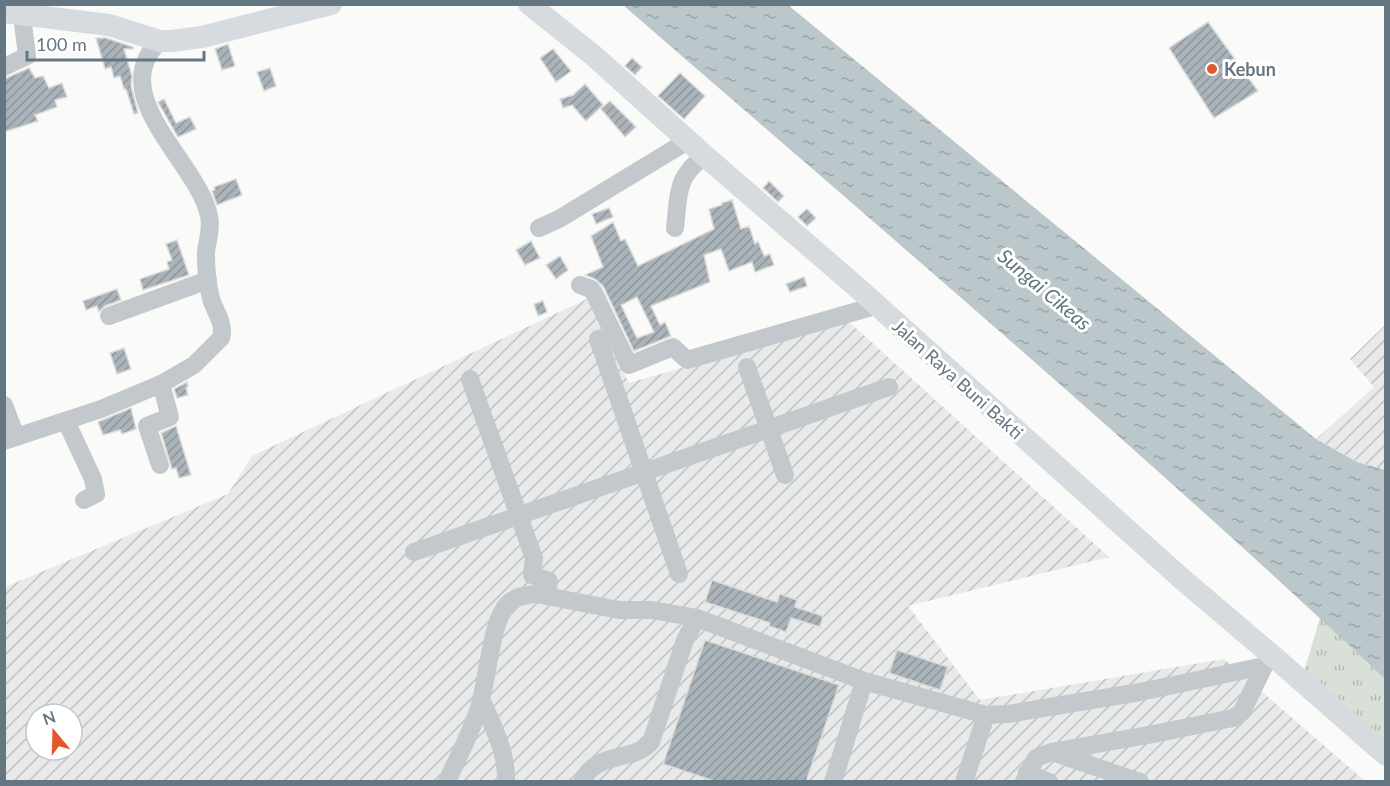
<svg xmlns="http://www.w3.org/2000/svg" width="1390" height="786" viewBox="0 0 1390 786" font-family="Lato,sans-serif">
  <defs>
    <pattern id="industrial-furrows" width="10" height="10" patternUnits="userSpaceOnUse" patternTransform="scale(1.5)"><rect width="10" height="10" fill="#e8e9e9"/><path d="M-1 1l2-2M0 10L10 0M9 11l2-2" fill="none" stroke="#c0c1c2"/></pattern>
    <pattern id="grass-tufts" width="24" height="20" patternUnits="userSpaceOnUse" patternTransform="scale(1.5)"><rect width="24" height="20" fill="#dadfd7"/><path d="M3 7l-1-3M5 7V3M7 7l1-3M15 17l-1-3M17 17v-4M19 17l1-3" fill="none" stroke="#b4b9b4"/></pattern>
    <pattern id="water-ripples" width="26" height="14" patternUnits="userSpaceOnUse" patternTransform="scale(1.5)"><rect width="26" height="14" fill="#bbc7cb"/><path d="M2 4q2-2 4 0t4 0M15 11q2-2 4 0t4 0" fill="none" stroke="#9ca6aa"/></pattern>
    <pattern id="building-hatch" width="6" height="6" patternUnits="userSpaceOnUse" patternTransform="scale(1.5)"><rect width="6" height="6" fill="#aab3b9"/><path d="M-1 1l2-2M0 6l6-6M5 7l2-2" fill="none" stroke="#8e969c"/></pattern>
  </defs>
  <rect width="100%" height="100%" fill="#fafaf8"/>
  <g fill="url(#industrial-furrows)" fill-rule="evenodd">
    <path d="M 587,299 L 629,383 L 847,320 L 1109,557 L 908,606 L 980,700 L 1224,659 L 1365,781 L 5,782 L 5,587 L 228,494 L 252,456 ZM 36,714 L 72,714 L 72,750 L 36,750 Z"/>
    <polygon points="1385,325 1385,470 1357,462 1316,439 1374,387 1350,359"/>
  </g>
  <polygon fill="url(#grass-tufts)" points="1320,618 1385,679 1385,755 1301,681"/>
  <path fill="url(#water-ripples)" d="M 623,5 L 788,5 L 1316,439 L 1357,462 L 1385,470 L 1385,679 C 1138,447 879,227 623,5 Z"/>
  <g fill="url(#building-hatch)" stroke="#dcdcda" stroke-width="1.5" fill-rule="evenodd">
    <polygon points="1208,22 1258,91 1214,118 1169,48"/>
    <polygon points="96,38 106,38 133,47 133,49 124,49 132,76 131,86 138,113 134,114 126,89 124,89 120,76 114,78 111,67 105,69"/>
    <polygon points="228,44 235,66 222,70 215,49"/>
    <polygon points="553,49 571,71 556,82 540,58"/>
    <polygon points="632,58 642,67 635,75 625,66"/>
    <polygon points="29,68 35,78 43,76 49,88 62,83 67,97 55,100 57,107 35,115 38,121 4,132 4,79"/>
    <polygon points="270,68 276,86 264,91 257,72"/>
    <polygon points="680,73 705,96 684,119 658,96"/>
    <polygon points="585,84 603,105 586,121 572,105 563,108 560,99 573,95"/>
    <polygon points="164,99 176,123 190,117 196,129 178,137 158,102"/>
    <polygon points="610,101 636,127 625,137 601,109"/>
    <polygon points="236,179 242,195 217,205 212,191 215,190 214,187"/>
    <polygon points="769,181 784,196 778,202 763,188"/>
    <path d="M 732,200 L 741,229 L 749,226 L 755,244 L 758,241 L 764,256 L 770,254 L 774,265 L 755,272 L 752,262 L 729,271 L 721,249 L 704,255 L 710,282 L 651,306 L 660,325 L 665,322 L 671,336 L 634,351 L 603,286 L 595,279 L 585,275 L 603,267 L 591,236 L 613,222 L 621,241 L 625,239 L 638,266 L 714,229 L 709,209 L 722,205 L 722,203 ZM 637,297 L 654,332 L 637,338 L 621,305 Z"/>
    <polygon points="609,208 613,217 596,224 592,214"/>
    <polygon points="807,209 816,218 807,226 798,217"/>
    <polygon points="177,240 189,275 143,290 140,279 169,269 167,262 172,260 166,244"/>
    <polygon points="531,241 540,258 525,265 516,250"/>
    <polygon points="560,256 568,270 556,279 546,265"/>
    <polygon points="804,277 807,286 790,292 786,284"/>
    <polygon points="117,289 121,300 105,306 99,312 97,306 86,310 83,301"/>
    <polygon points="543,301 547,312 538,316 534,304"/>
    <polygon points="124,348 131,369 117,374 110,353"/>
    <polygon points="187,382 188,387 186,388 188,395 177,398 174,389"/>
    <polygon points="131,408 136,429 122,434 120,430 103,435 98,422"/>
    <polygon points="176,426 191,475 179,478 176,468 172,469 161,433"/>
    <polygon points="712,580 777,602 780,594 797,600 795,607 823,616 820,627 791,618 786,632 769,626 770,623 705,602"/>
    <polygon points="705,640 839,685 806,782 717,782 663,764"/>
    <polygon points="897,650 948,667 940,690 889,673"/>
  </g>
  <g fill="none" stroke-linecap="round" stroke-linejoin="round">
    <g stroke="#c3c8cc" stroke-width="18">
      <polyline points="4,67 27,56 22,15"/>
      <polyline points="539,228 559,219 689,140"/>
      <path d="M 675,228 C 679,195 675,177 705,156"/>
      <polyline points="580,285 591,289 594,293 629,365 673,347 687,360 875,306"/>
      <polyline points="109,316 208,280"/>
      <polyline points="598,339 679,574"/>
      <polyline points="747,367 785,475"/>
      <polyline points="470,379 534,558 532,575 549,581 547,596"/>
      <polyline points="4,405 16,437"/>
      <polyline points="66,421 93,479 96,494 84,500"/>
      <path d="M 4,441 L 101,409 L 161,384 L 194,365 L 221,338 C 226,322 212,309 210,294 C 207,281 206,266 206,253 C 207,241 212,229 209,216 C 199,163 103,95 160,41"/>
      <polyline points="160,465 147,426 170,417 161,384"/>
      <polyline points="414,552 889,387"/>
      <path d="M 481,699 C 493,726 507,752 506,782"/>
      <polyline points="1052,752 1140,782"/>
      <polyline points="1027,773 1049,782"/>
      <path d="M 447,782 C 458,756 473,730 480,704 C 487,679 491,629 504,609 C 511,597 524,595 536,594 L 619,610 L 652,610 L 697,618"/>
      <path d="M 582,782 C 596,750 633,763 651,742 L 685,640 L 697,618 L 864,681 L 986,715 L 1008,714 L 1140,692 L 1264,666 L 1274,657"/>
      <polyline points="833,782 864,681"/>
      <polyline points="964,782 986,715"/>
      <polyline points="1024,782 1036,758 1051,752 1148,735 1233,718 1242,712 1264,666"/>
    </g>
    <g stroke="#d6dbdf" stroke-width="22">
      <polyline points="529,4 594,56 705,156 860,290 1182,579 1274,657 1386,755"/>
      <polyline points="4,12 109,25 160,41 172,41 202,37 331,4"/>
    </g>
  </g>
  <circle fill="#e4572e" stroke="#fff" stroke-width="2" cx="1212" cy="69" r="6"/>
  <g text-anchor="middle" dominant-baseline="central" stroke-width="6" stroke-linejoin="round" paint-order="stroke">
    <g font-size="18" font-weight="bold" fill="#657683" stroke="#fff" text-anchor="start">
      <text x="1224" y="69">Kebun</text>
    </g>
    <g font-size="18" fill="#657683" stroke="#fff">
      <text transform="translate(958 379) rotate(42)">Jalan Raya Buni Bakti</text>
    </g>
    <g font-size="20" font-style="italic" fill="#60757c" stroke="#fff">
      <text transform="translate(1045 289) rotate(40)">Sungai Cikeas</text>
    </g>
  </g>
  <rect width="1390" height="786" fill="none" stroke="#657683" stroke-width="12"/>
  <g transform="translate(54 732) rotate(341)"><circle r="28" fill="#ffffff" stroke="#c1c8cd" stroke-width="1.5"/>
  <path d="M0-4.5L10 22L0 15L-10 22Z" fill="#e4572e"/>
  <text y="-9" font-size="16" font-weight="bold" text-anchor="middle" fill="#657683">N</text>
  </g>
  <path d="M27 51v9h177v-9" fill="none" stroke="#657683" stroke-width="3"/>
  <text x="36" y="51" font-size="18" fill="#657683" stroke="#ffffff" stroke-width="4.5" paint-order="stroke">100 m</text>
</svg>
